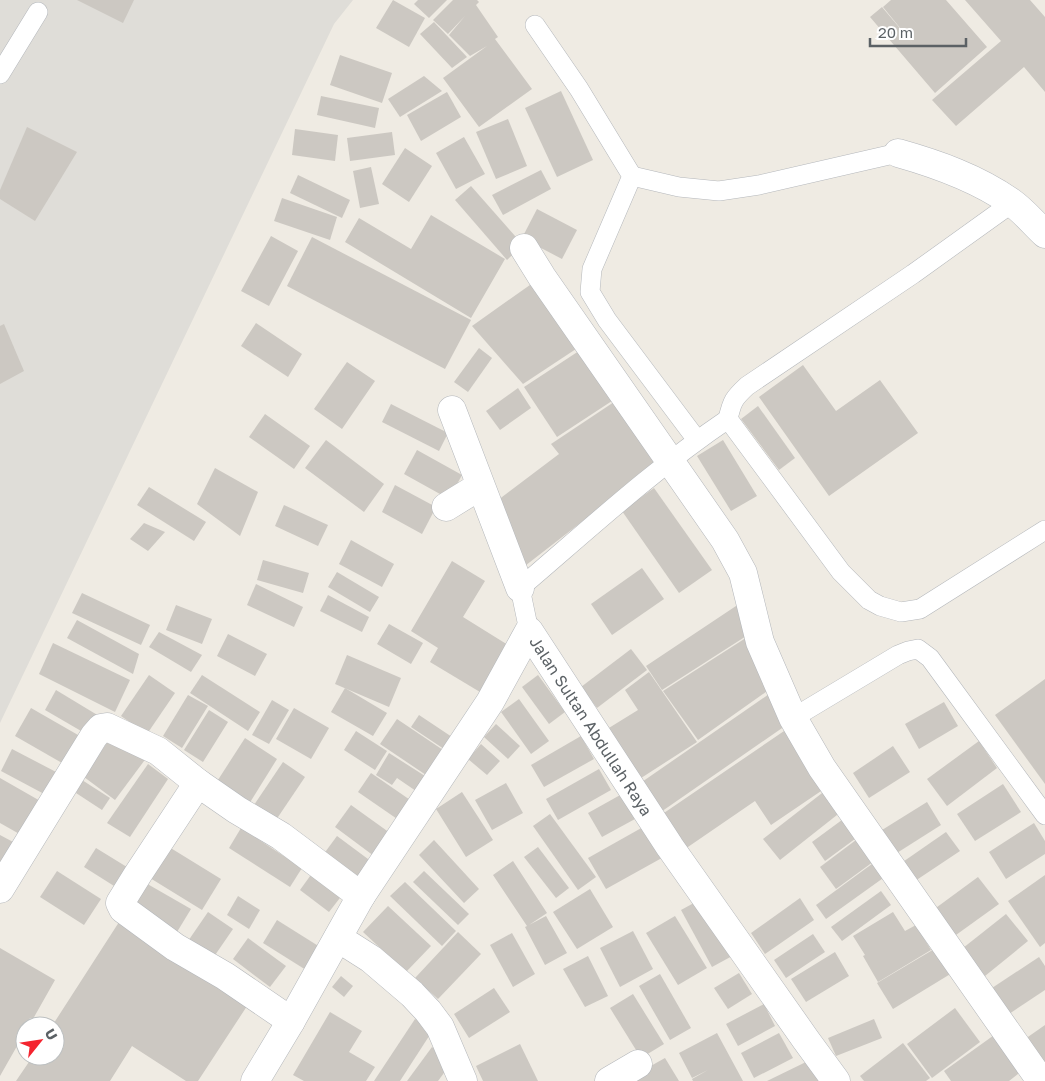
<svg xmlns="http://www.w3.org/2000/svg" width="1045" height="1081" viewBox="0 0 1045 1081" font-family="'Golos Text',sans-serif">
  <rect width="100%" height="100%" fill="#efebe3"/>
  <polygon fill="#dfddd8" points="0,0 353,0 334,24 0,723"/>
  <g fill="#ccc8c2">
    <polygon points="77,0 134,0 123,23"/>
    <polygon points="393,0 425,18 409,47 376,28"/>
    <polygon points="418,0 447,0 429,18 414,4"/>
    <polygon points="453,0 477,0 479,2 476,5 498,37 495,39 532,89 479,127 443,78 487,46 470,56 449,35 465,16 448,34 433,20"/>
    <polygon points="891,0 946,0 987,47 935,93 870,17 882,7 914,45 883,7"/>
    <polygon points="965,0 1030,0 1045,17 1045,92 1024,67 956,126 932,100 1001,41"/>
    <polygon points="434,22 467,57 452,68 420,34"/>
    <polygon points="340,55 392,73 382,103 330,85"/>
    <polygon points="424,76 442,91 400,117 388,99"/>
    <polygon points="561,91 593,160 557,177 525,108"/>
    <polygon points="447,92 461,117 421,141 407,115"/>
    <polygon points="321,96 379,108 375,128 317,115"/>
    <polygon points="508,119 527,166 496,179 476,132"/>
    <polygon points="27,127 77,152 35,221 0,199 0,190"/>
    <polygon points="295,129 338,135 335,161 292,155"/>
    <polygon points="392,132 395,155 350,161 347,138"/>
    <polygon points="464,137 485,174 456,189 436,153"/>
    <polygon points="405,148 432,166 409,202 382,184"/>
    <polygon points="371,167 379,204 360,208 353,171"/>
    <polygon points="541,170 551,189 503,215 492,195"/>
    <polygon points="298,175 350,200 342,218 290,193"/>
    <polygon points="471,186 523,245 507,260 455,200"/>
    <polygon points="282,198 337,217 330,240 274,221"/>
    <polygon points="537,209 577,230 562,259 522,238"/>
    <polygon points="431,215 505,259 471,318 345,242 359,218 411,249"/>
    <polygon points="271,236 298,251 269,306 241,291"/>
    <polygon points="312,237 471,320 445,369 287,286"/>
    <polygon points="537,280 582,345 523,384 472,326"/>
    <polygon points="256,323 302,354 288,377 241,346"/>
    <polygon points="4,324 24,371 0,384 0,326"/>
    <polygon points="585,347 618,397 557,437 524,387"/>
    <polygon points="479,348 492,358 468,392 454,382"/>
    <polygon points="347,362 375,381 342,429 314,409"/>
    <polygon points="803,365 836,411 880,380 918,433 829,496 759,397"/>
    <polygon points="518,388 531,408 500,430 486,411"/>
    <polygon points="620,398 660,461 521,569 494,503 559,454 551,444"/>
    <polygon points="391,404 448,433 439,451 382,422"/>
    <polygon points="758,406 795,458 779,470 741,419"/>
    <polygon points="265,414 310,446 294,469 249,437"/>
    <polygon points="326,440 384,484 364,512 305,468"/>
    <polygon points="723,440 757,496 731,511 697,456"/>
    <polygon points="417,450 462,475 449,499 404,474"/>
    <polygon points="215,468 258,492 240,536 197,504"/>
    <polygon points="395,485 436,507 422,534 382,512"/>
    <polygon points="149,487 206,522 194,541 137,505"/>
    <polygon points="654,488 712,570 679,593 622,511"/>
    <polygon points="284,505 328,525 318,546 275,526"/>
    <polygon points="144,523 165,532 148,551 130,539"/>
    <polygon points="351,540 394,564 382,587 339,564"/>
    <polygon points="263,560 309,573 303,593 257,580"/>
    <polygon points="452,561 485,581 463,617 508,645 480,692 430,662 438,648 411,631"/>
    <polygon points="642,568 664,599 612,635 591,604"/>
    <polygon points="337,572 379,597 370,612 328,587"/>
    <polygon points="256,584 303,607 294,627 247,605"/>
    <polygon points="82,593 150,625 141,645 72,613"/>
    <polygon points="328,595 369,617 362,632 320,611"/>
    <polygon points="739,604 751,633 662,690 646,666"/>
    <polygon points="176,605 212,619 202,644 166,630"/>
    <polygon points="77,620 139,654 133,674 67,638"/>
    <polygon points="389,624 423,643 411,664 377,644"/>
    <polygon points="159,632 202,655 191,672 149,647"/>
    <polygon points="228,634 267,654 255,676 217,656"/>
    <polygon points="752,634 773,687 698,740 663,691"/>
    <polygon points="53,643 130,680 115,712 39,674"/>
    <polygon points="631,649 647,670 597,708 581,687"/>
    <polygon points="347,655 401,678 389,707 335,684"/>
    <polygon points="649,672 697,742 638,780 604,731 638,710 625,690"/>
    <polygon points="149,675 175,693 147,734 121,716"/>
    <polygon points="202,675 260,712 248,731 190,693"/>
    <polygon points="538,675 565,712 549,724 522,687"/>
    <polygon points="1045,679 1045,784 995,715"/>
    <polygon points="345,688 387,713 373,736 331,712"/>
    <polygon points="56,690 99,716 88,735 45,710"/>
    <polygon points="772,692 785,726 658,814 639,784"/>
    <polygon points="188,695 208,706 182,748 163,736"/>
    <polygon points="519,699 549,741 531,754 501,712"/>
    <polygon points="272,700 289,710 269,744 252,735"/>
    <polygon points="944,702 958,726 919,749 905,724"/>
    <polygon points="31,708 85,739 69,767 15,736"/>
    <polygon points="294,708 329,728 311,759 276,739"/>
    <polygon points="209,710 228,722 203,762 184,750"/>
    <polygon points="419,715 455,739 447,751 411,727"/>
    <polygon points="397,719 443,750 426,775 380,744"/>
    <polygon points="496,724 520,746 508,759 484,737"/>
    <polygon points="787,729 827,787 771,825 755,801 685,849 661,815"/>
    <polygon points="356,731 387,751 375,770 344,750"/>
    <polygon points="112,735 147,757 115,800 84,777"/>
    <polygon points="581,736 594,759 544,787 531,765"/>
    <polygon points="245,738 277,759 249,804 216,783"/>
    <polygon points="979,741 997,768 947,806 927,779"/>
    <polygon points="481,744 500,761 487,775 468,759"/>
    <polygon points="893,746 910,772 869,798 853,773"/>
    <polygon points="12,749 58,773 46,795 1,771"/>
    <polygon points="389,753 425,776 416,791 397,778 392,785 376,775"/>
    <polygon points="283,762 305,777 276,820 254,805"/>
    <polygon points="148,764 168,779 130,837 107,823"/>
    <polygon points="599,769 611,790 558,820 546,799"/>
    <polygon points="371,773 416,804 403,823 358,792"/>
    <polygon points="0,778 42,802 23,836 0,823"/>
    <polygon points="82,780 110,798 102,810 76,793"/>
    <polygon points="506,783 523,813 492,830 475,800"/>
    <polygon points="1003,784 1021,812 975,841 957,814"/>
    <polygon points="826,790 842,811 780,860 763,839"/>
    <polygon points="462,792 493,840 466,857 436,809"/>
    <polygon points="622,794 635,819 602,837 588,813"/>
    <polygon points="927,802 941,825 889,858 874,835"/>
    <polygon points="351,805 390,833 374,856 335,827"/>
    <polygon points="550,814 596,877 578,890 533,826"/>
    <polygon points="846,817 859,836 825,861 812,842"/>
    <polygon points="652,822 669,854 606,889 588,858"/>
    <polygon points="1034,823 1045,841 1045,854 1006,879 989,852"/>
    <polygon points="241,828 302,868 290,887 229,848"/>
    <polygon points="946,832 960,851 909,885 897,866"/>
    <polygon points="0,835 15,843 0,864"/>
    <polygon points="337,836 372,862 358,880 323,855"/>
    <polygon points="860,837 877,859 836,889 820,867"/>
    <polygon points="434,840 479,889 464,903 419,855"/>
    <polygon points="169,847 221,879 202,910 150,878"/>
    <polygon points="538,847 569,888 556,898 524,857"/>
    <polygon points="96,848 135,872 122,891 84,867"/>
    <polygon points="513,861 547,913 529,925 546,916 567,953 545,965 525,927 527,926 493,875"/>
    <polygon points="876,861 886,876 826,919 816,905"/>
    <polygon points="57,871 101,899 84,925 40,897"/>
    <polygon points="424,871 469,914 458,925 413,882"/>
    <polygon points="313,872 343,894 329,912 300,890"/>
    <polygon points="1045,875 1045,943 1040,947 1008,901"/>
    <polygon points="978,877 999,904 949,940 929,913"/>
    <polygon points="144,882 191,909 177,932 131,905"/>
    <polygon points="405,882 456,931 442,946 390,896"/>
    <polygon points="590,889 613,927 577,949 553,912"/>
    <polygon points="881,891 891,905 842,941 831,927"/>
    <polygon points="238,896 260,910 249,929 227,915"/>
    <polygon points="703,898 734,955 712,967 681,910"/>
    <polygon points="800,898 814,920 765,954 751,933"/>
    <polygon points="388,906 431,946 406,972 363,932"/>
    <polygon points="208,912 233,929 211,961 186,944"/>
    <polygon points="893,912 905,931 916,925 931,950 878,982 863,956 865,955 853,936"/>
    <polygon points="1006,914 1028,941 985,976 963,948"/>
    <polygon points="675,916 707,968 678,985 646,933"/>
    <polygon points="121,919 249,1003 198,1081 186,1081 132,1046 110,1081 16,1081 33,1056 55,1056 55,1026 52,1026"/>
    <polygon points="277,920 320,947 306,970 263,943"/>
    <polygon points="633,931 653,969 620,987 600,948"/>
    <polygon points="458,932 481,954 438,999 415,978"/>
    <polygon points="512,933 535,974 513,987 490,945"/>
    <polygon points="813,934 825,952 786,978 774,960"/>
    <polygon points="248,938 286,966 270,987 233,959"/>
    <polygon points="0,948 55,980 29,1026 25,1026 25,1032 0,1076"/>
    <polygon points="936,948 952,973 893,1009 877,983"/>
    <polygon points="835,952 849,976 806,1002 791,979"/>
    <polygon points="588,956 608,996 585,1007 563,969"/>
    <polygon points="1039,957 1045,966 1045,990 1009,1014 992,988"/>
    <polygon points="739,973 752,994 728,1009 714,988"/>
    <polygon points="660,974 691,1028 670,1040 639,986"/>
    <polygon points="341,976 353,986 344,997 332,987"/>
    <polygon points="494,988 510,1012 469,1038 454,1014"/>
    <polygon points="633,994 664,1044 641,1058 610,1008"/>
    <polygon points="764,1004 775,1026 738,1046 726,1024"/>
    <polygon points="955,1008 980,1042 932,1078 907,1044"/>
    <polygon points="330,1012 362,1031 349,1052 375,1067 366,1081 304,1081 293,1075"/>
    <polygon points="415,1019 433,1030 400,1081 374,1081"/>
    <polygon points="874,1019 882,1038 836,1056 828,1038"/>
    <polygon points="1045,1025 1045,1065 1025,1039"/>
    <polygon points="717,1033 743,1081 693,1081 692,1079 708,1070 692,1078 679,1053"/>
    <polygon points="779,1033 793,1058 754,1078 741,1053"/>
    <polygon points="997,1033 1023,1070 1009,1081 951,1081 944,1071"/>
    <polygon points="903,1043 930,1078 926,1081 864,1081 860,1076"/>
    <polygon points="520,1044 538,1081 483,1081 476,1066"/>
    <polygon points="432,1047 452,1062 438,1081 407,1081"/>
    <polygon points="665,1058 679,1081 624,1081"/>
    <polygon points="808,1061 819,1081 767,1081"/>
  </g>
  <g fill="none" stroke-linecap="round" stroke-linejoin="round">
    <g stroke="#b4b7bb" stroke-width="20">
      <g id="lane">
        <polyline points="535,25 579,89 632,176 592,269 590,292 607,320 697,440"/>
        <polyline points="0,74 38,12"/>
        <polyline points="632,176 679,187 719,191 759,185 898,153"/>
        <path d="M 728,419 C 732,401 734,398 747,386 L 913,274 L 1012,203"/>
        <path d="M 529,631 L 520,588 C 588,530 654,469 728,419 L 841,572 L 869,600 L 880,606 L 901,612 L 920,609 L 1045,530"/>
        <polyline points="793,718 898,655 908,651 918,649 930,658 1045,815"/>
      </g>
    </g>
    <g stroke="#b4b7bb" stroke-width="29">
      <g id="street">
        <path d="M 898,153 C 937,164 977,178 1011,202 C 1024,211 1034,224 1045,234"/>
        <polyline points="524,248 542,277 725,540 743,573 760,642 793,718 822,768 1041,1081"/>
        <polyline points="452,410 520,588"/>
        <polyline points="446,507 480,486"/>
        <polyline points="198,783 237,810 281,836 361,896"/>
        <polyline points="0,889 94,736 101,728 107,727 158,751 198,783 138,874 120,903 123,909 175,947 225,976 291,1021"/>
        <polyline points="338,938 371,959 412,994 428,1011 440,1027 463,1081"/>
        <polyline points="255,1081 291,1021 361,896 490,702 529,631 670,847 806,1040 836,1081"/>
        <polyline points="609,1081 638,1064"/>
      </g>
    </g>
    <use href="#lane" stroke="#fff" stroke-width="19"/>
    <use href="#street" stroke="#fff" stroke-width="28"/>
  </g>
  <g text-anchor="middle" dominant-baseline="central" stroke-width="4.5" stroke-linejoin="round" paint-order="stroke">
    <g font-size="16" fill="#5b6165" stroke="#fff">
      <text transform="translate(591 726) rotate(57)">Jalan Sultan Abdullah Raya</text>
    </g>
  </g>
  <g transform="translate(40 1041) rotate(60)"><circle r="24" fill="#ffffff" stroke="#bdc0c1"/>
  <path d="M0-4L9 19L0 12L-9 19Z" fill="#f4242f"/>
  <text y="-8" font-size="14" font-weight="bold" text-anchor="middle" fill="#5b6165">U</text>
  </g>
  <path d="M870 38v8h96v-8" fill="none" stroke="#5b6165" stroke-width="2.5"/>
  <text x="878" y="38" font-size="15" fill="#5b6165" stroke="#ffffff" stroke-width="4" paint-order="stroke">20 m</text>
</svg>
